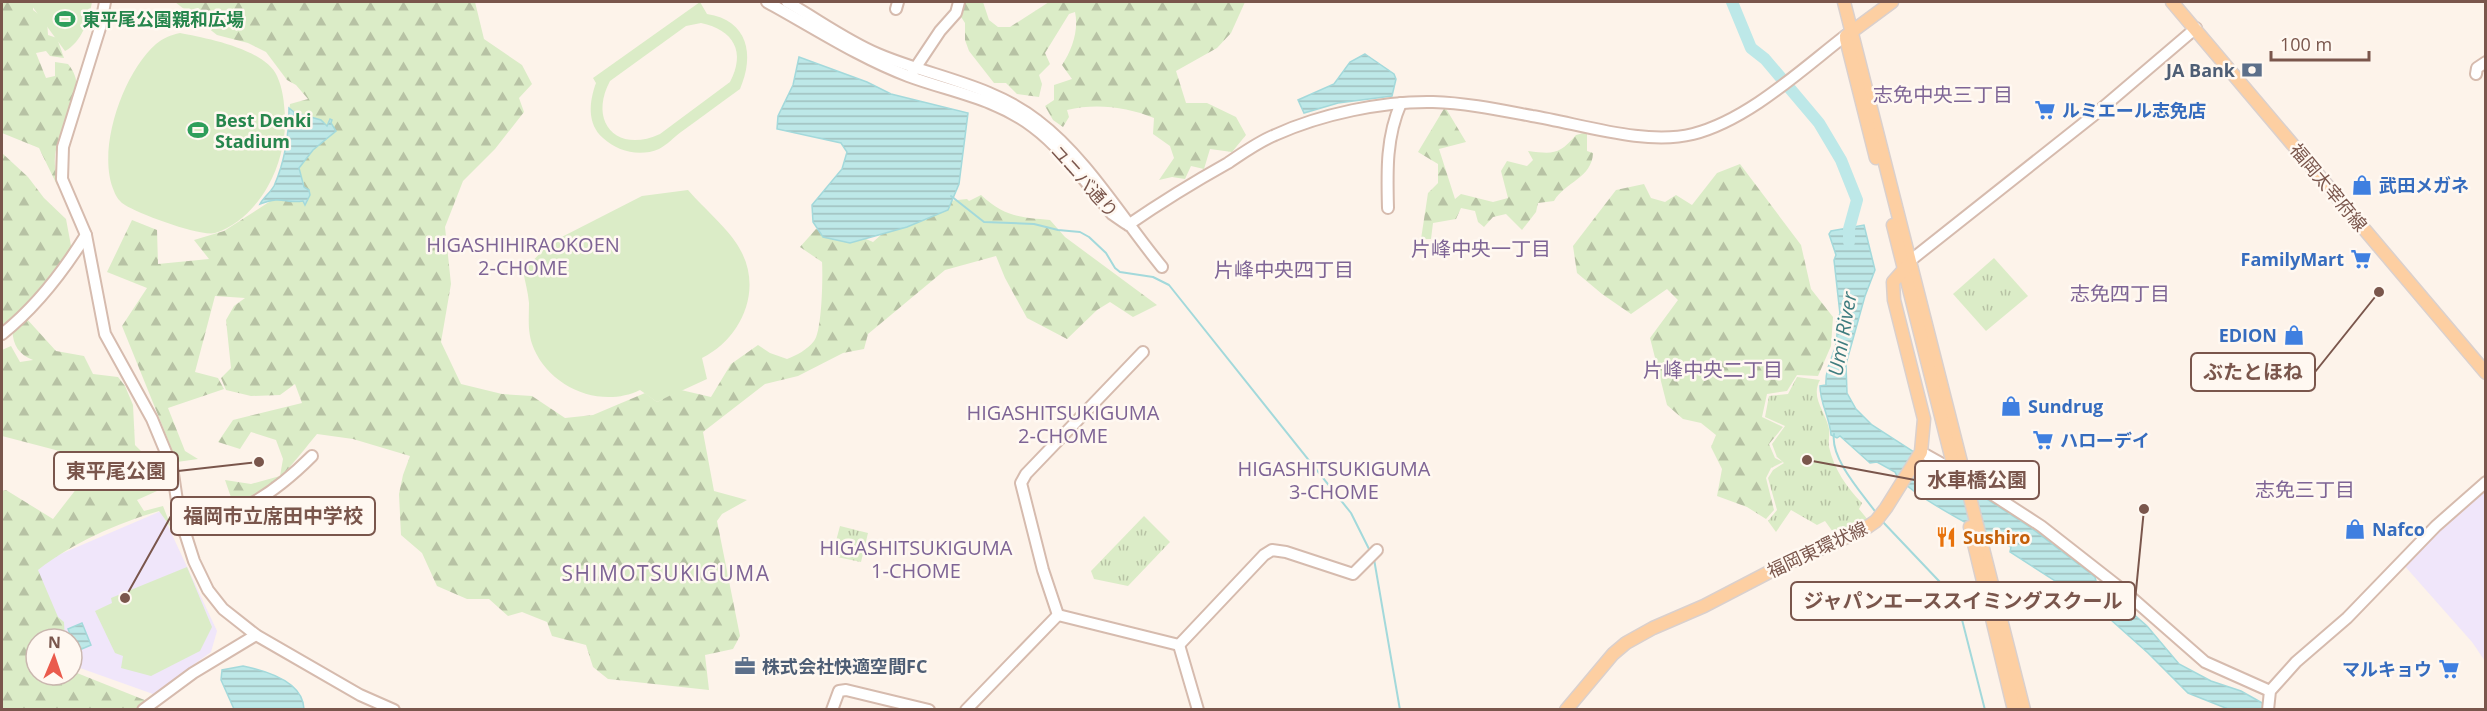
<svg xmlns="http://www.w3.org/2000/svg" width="2487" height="711" viewBox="0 0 2487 711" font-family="'Open Sans','Noto Sans JP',sans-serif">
  <defs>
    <pattern id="forest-firs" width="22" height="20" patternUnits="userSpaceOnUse" patternTransform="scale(1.5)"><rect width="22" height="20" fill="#dbecc7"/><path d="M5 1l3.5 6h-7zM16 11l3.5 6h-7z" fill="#b7c2a4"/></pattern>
    <pattern id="park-tufts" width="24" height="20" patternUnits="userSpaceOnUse" patternTransform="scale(1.5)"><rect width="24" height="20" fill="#dbecc7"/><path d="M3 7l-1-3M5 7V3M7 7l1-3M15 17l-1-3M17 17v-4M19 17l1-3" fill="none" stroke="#b7c2a4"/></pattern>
    <pattern id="water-rules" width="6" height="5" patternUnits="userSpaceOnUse" patternTransform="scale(1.5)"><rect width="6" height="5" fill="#bde8e8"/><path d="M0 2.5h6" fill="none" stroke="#9fbfbe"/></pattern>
  </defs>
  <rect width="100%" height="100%" fill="#fdf3ea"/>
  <g fill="#f0e6fa">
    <polygon points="2485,490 2485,661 2472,642 2403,564"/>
    <polygon points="161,511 217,631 211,652 153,694 80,668 72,654 72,639 66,639 35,565"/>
  </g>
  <g fill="#dbecc7" fill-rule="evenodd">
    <path d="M 29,2 L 92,2 C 89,19 82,42 65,51 Z"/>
    <path d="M 700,2 L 707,14 C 748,20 755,55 740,89 C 720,103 701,118 681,132 C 674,137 667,145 659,149 C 640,157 618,152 603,138 C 587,124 589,102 596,83 L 593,78 ZM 701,23 C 734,30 746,52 730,82 L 660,134 C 617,154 588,122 610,81 L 686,26 Z"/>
    <path d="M 180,33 C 206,38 265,49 277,76 C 283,89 284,102 285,116 C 286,139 280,165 268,186 C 257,206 238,226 215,233 C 201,237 139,214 125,205 C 120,202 116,197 114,191 C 96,150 123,73 156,44 C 163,38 171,35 180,33 Z"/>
    <path d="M 688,190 C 704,209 732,231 742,253 C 762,293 740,339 702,358 L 707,379 L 657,402 L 640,390 C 601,409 551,388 534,349 C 527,333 529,319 529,303 C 528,292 525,281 523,271 L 550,243 L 642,196 Z"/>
    <polygon points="187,567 212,627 200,651 151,676 121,668 123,656 115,653 95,611 112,603 111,598"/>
  </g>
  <g fill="url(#forest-firs)">
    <path d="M 2,2 L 33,2 L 33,10 L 47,20 L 48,35 L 57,38 L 64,58 L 50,56 L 46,51 L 36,53 L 46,78 L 55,76 L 55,62 L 68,64 C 93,94 58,127 55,157 C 54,166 57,176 57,185 L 39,148 L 2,133 Z"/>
    <path d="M 175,2 L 475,2 L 484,39 L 522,65 L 532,84 L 519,98 L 524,112 L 495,149 L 463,181 L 445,227 L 451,284 L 441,342 L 461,384 L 502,394 L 532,396 L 565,418 L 593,415 L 645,393 L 657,402 L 681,390 L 711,397 L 731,364 L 758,345 L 770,353 L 787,359 C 797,355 807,350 814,341 C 822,332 823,276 822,262 L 800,247 L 816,229 L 841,238 L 859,236 L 873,242 L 893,224 L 948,201 L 967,199 L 969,201 L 981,195 C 1005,217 1019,217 1050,220 L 1065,237 L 1157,305 L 1133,317 L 1110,302 L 1097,310 L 1067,339 L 1027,318 L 1005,278 L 996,256 L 945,270 L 868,334 L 864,349 L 843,353 L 798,376 L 765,384 L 703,432 L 714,491 L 747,500 L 722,514 L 717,521 L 740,636 L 733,649 L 705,655 L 709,690 L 608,679 L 593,667 L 586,645 L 552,636 L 547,622 L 522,612 L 508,616 L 489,599 L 467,599 L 437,586 L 422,553 L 401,535 L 399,494 L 403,475 L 410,456 L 353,439 L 317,434 C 288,469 277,488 234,506 L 225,480 L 251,484 L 280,476 L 283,459 L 276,440 L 251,432 L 240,449 L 218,442 L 233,420 L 302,403 L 295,384 L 280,395 L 251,396 L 226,390 L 221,378 L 231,368 L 226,320 L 234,306 L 245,298 L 215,296 L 195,372 L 218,378 L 224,389 L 168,408 L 185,451 L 198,459 L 177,462 L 122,326 L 147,288 L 107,272 L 132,220 L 157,230 L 158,264 L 209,259 L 194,240 L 224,231 L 269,202 L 273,196 L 296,173 L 317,120 L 289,111 L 290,104 L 308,99 L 296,85 L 287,80 L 266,52 L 248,43 L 217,35 Z"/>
    <path d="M 955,2 L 983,2 L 989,20 L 998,27 L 1010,27 L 1049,2 L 1245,2 L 1231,33 L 1217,48 L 1176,71 L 1186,103 L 1207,103 L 1236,117 L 1246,135 L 1232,152 L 1210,149 L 1204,169 L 1191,166 L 1185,179 L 1172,177 L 1159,180 L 1174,158 L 1170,146 L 1153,134 L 1154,118 C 1127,107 1096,103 1067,110 L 1069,117 L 1063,127 L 1053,120 L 1045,106 L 1054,100 L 1054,85 L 1072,79 L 1062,65 C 1072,50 1079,30 1075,12 L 1069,14 L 1045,53 L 1050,64 L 1039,75 L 1042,84 L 1039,97 L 1017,94 L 1006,83 L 994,83 L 969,51 L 965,40 L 965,23 L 954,6 Z"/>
    <path d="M 1445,107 L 1466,142 L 1439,149 L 1455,199 L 1461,194 L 1493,202 L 1508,198 L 1501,171 L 1507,161 L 1527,166 L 1533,160 L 1528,151 C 1553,154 1559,155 1576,135 L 1587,132 L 1587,151 L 1593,153 C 1592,178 1565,182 1554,201 L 1538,203 L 1536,212 L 1522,230 L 1506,214 L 1493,217 L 1484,227 L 1478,222 L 1475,211 L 1461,208 L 1456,219 L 1433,223 L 1431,239 L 1421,239 L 1428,193 L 1438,183 L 1438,164 L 1418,152 Z"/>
    <path d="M 2,153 L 28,177 L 44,198 L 66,219 L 72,251 L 26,318 L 56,351 L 84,356 L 93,374 L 118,377 L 125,386 L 133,405 L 135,445 L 145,455 L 143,462 L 157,491 L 137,500 L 144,511 L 163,506 L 172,529 L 159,511 C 116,524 74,542 38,570 L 58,617 L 64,622 L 65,639 L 36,639 L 36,675 L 72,675 L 72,671 L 147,701 L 137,709 L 2,710 L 2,491 L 6,490 L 53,519 L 77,488 L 88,480 L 92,471 L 90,459 L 2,436 L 2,350 L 11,346 L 20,362 L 33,360 C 17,354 11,342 13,325 L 2,329 Z"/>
    <polygon points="1740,164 1801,245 1811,289 1833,317 1831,346 1818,376 1797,375 1787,391 1767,394 1762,417 1783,427 1769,444 1775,458 1783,462 1771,468 1766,478 1774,510 1766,519 1747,507 1717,496 1722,469 1711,447 1716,435 1701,423 1683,419 1667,405 1650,338 1678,300 1667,289 1631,314 1602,294 1577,273 1573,246 1616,190 1644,184 1651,198 1665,202 1676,195 1692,205 1717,173"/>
  </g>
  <g fill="url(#park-tufts)">
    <polygon points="1994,258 2028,296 1986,331 1953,294"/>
    <path d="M 1797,377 L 1820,380 C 1810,398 1826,412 1829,429 C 1830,435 1828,441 1829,447 C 1834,469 1847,488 1862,503 L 1859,509 L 1868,520 L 1838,539 L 1825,521 L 1817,525 L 1791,510 L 1776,532 L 1768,521 L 1777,510 L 1768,478 L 1773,470 L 1784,463 L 1777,457 L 1772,444 L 1785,426 L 1765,417 L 1769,396 L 1788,394 Z"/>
    <polygon points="1144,516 1170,542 1128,586 1094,579 1091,571"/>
    <polygon points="840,526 868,533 861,562 832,556"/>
  </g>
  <g fill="url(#water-rules)" stroke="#a3d9db" stroke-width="1.5">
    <polygon points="1365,54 1394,74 1396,79 1392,96 1338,103 1304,113 1298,100 1334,84 1350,62"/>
    <polygon points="799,57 867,82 891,94 968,113 959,184 948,210 907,227 850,243 823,237 813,222 812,205 842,169 847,152 841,143 777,129 778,116 793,85"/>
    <path d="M 289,108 L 294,112 L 294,116 L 299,117 L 300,114 L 321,120 L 327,126 L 330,119 L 332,120 L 331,123 L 336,131 L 313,150 L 299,168 L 304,187 L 309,190 L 310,195 L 305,205 L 303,201 C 284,204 283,195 260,204 C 263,198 270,193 274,186 C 285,161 289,134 289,108 Z"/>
    <path d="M 1864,225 L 1875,270 L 1865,296 L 1846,364 L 1847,393 L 1856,409 L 1872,425 L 2030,527 L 2095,577 L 2096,581 L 2147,626 L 2179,664 L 2211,681 L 2241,691 L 2273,709 L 2228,709 L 2188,693 L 2148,653 L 2101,611 L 2090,595 L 2080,597 L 2010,552 L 2011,547 C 1989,535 1901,491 1895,472 L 1877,462 L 1870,463 L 1840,436 L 1837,438 L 1831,435 C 1830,418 1820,404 1820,386 L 1826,385 C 1825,371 1831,360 1835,348 C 1838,338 1837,329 1837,319 L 1840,314 L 1834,260 L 1836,255 L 1829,234 L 1831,231 Z"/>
    <polygon points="82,623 91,645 77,651 68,629"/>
    <path d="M 243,666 C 267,671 303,682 304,709 L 234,709 L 221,680 L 222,670 Z"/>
  </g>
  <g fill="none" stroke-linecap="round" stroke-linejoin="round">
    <g stroke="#a3d9db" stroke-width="2">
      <polyline points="951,196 984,222 1034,224 1058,230 1080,232 1089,237 1106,253 1115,268 1120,272 1153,277 1169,285 1351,513 1370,551"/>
      <path d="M 1834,434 C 1830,459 1863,494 1877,514"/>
      <polyline points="1882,521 1957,600 1985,710"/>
      <polyline points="1374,559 1400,710"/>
    </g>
    <polyline stroke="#bde8e8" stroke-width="12" points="1732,2 1751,48 1765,59 1819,123 1841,160 1857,200 1849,229 1849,242"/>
    <g stroke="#d6bbae" stroke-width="14">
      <g id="secondary">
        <polyline points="105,2 100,28 63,147 62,179 86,235 105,334 152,419 172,467 179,514 194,561 208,590 223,609 256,635 360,695 394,710"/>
        <path d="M 767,2 C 813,27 858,57 908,76 C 951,92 995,98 1033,127 C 1064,150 1087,185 1112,214 L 1125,223"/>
        <path d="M 787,2 C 817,19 847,41 878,54 C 932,77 991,84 1038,121 C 1086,157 1124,221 1162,267"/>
        <polyline points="896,9 898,2"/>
        <polyline points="912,73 940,31 956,13 959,2"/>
        <polyline points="2476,74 2477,68 2486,62"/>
        <path d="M 1388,208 C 1387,171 1386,137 1401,103"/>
        <path d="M 1128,225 C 1160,203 1194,182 1228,163 C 1243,153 1258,142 1275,135 C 1321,114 1383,101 1433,102 C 1467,103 1500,110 1532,116 C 1581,124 1645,146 1693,134 C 1748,120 1801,70 1845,36"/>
        <polyline points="1911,260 2094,115 2196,28"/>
        <path d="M 2,334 C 36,307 63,272 86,235"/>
        <polyline points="1921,452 1964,476 2041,526 2124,591 2205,662 2270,691"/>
        <path d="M 184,532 C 241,511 268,500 312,456"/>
        <polyline points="1058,615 1043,570 1021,483 1026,474 1143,352"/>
        <polyline points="1058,615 1179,645"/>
        <polyline points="1179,645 1264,555 1272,550 1286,552 1353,574 1377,550"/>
        <polyline points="1179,645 1198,710"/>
        <polyline points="143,710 193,673 256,635"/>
        <polyline points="832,710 839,691 846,690 929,710"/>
        <polyline points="966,710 1058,615"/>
        <polyline points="2268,710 2270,691 2296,662 2347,618 2436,526 2486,482"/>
      </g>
    </g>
    <g stroke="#dad0cd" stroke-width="15">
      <g id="primary">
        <polyline points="1844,2 2024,710"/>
        <polyline points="2172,2 2486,373"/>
        <polyline points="1846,36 1892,2"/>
        <polyline points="1846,39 1876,158"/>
        <polyline points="1893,225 1958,484"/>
        <polyline points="1970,527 2014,710"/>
        <polyline points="1566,710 1613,654 1626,643 1653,628 1704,606 1777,568 1863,530 1876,521 1886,508 1921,452 1924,419 1894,300 1893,282 1907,266"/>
      </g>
    </g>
    <use href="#secondary" stroke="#fff" stroke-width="10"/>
    <use href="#primary" stroke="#fdcfa2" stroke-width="12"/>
  </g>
  <defs>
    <g id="stadium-bare" transform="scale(1.62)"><path d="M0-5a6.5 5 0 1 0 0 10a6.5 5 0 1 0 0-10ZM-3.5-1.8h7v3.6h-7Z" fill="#2e9e5b" stroke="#fff8f1" stroke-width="2.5" paint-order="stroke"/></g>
    <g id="bank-bare" transform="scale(1.62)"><path d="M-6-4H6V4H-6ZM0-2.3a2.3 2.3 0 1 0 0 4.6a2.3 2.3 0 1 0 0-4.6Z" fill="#5c6f8a" stroke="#fff8f1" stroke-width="2.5" paint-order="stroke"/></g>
    <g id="supermarket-bare" transform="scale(1.62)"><path d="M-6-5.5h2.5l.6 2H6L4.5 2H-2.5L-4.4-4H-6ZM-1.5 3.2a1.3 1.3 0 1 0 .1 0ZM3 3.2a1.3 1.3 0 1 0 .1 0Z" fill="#3f7fe0" stroke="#fff8f1" stroke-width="2.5" paint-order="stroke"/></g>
    <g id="shop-bare" transform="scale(1.62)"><path d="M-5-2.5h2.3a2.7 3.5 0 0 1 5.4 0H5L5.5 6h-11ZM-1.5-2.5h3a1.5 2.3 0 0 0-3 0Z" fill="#3f7fe0" stroke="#fff8f1" stroke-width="2.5" paint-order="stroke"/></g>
    <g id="restaurant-bare" transform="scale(1.62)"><path d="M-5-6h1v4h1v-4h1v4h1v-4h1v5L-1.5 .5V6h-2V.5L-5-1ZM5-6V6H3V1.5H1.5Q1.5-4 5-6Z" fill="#e8710a" stroke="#fff8f1" stroke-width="2.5" paint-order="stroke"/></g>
    <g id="office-bare" transform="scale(1.62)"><path d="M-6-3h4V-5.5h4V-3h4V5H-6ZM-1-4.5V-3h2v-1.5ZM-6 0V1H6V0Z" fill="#5c6f8a" stroke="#fff8f1" stroke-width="2.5" paint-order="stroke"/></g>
  </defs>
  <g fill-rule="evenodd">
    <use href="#stadium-bare" x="65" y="19"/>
    <use href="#bank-bare" x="2252" y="70"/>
    <use href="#supermarket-bare" x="2045" y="110"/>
    <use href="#stadium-bare" x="198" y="130"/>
    <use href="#shop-bare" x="2362" y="185"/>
    <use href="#supermarket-bare" x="2361" y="259"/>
    <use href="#shop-bare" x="2294" y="335"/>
    <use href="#shop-bare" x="2011" y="406"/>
    <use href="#supermarket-bare" x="2043" y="440"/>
    <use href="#shop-bare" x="2355" y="529"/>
    <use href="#restaurant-bare" x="1946" y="537"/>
    <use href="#office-bare" x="745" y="666"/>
    <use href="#supermarket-bare" x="2449" y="669"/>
  </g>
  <g text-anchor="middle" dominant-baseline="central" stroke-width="5" stroke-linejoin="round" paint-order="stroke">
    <g font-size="18" font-weight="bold" fill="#27864d" stroke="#fff8f1" text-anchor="start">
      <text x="82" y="19">東平尾公園親和広場</text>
      <text x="215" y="120">Best Denki<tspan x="215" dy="21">Stadium</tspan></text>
    </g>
    <g font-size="18" font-weight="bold" fill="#4e5e75" stroke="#fff8f1" text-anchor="end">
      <text x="2235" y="70">JA Bank</text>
      <text x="762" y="666" text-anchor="start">株式会社快適空間FC</text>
    </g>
    <g font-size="18" font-weight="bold" fill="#366cbe" stroke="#fff8f1" text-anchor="start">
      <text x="2062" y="110">ルミエール志免店</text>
      <text x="2379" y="185">武田メガネ</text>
      <text x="2344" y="259" text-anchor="end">FamilyMart</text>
      <text x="2277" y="335" text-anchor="end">EDION</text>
      <text x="2028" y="406">Sundrug</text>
      <text x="2060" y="440">ハローデイ</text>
      <text x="2372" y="529">Nafco</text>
      <text x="2432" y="669" text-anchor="end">マルキョウ</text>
    </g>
    <g font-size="18" fill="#7a564c" stroke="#fff8f1">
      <text transform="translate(1085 181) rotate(48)">ユニバ通り</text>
      <text transform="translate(2329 187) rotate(50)">福岡太宰府線</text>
      <text transform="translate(1817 549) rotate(-25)">福岡東環状線</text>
    </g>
    <g font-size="18" font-weight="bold" fill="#c56008" stroke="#fff8f1" text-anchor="start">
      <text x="1963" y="537">Sushiro</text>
    </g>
    <g font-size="20" fill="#7e6495" stroke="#fff8f1">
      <text x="1943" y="94">志免中央三丁目</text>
      <text x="523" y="244">HIGASHIHIRAOKOEN<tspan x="523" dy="23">2-CHOME</tspan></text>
      <text x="1481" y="248">片峰中央一丁目</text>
      <text x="1284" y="269">片峰中央四丁目</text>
      <text x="2120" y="293">志免四丁目</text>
      <text x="1713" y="369">片峰中央二丁目</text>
      <text x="1063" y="412">HIGASHITSUKIGUMA<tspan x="1063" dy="23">2-CHOME</tspan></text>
      <text x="1334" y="468">HIGASHITSUKIGUMA<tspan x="1334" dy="23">3-CHOME</tspan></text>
      <text x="2305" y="489">志免三丁目</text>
      <text x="916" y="547">HIGASHITSUKIGUMA<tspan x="916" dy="23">1-CHOME</tspan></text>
    </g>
    <g font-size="20" font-style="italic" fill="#3e7c7f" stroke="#fff8f1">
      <text transform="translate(1842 334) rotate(-80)">Umi River</text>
    </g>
    <g font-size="21" letter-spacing="1.5" fill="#7e6495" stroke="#fff8f1">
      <text x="666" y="573">SHIMOTSUKIGUMA</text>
    </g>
  </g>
  <path fill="none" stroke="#7a564c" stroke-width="2" d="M2379 292L2315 372M259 462L178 471M1807 460L1915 480M125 598L171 516M2144 509L2135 601"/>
  <g fill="#7a564c" stroke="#fff8f1" stroke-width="2">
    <circle cx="2379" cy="292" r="6"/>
    <circle cx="259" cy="462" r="6"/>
    <circle cx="1807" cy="460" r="6"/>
    <circle cx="125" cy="598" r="6"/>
    <circle cx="2144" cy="509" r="6"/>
  </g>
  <g fill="#fff8f1" stroke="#7a564c" stroke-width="2">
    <rect x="2191" y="353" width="124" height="38" rx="6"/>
    <rect x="54" y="452" width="124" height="38" rx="6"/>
    <rect x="1915" y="461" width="124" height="38" rx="6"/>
    <rect x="171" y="497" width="204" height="38" rx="6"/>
    <rect x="1791" y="582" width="344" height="38" rx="6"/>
  </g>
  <g font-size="20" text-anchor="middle" font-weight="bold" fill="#7a564c">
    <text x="2253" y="379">ぶたとほね</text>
    <text x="116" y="478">東平尾公園</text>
    <text x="1977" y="487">水車橋公園</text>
    <text x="273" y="523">福岡市立席田中学校</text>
    <text x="1963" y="608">ジャパンエーススイミングスクール</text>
  </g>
  <rect width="2487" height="711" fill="none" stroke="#7a564c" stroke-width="6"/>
  <g transform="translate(54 657) rotate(2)"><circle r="28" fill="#fff8f1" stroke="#cab7af" stroke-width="1.5"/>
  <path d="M0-4.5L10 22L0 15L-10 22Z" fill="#ea5b4d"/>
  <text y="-9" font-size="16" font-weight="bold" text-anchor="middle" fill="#7a564c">N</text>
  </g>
  <path d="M2271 51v9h98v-9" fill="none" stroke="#7a564c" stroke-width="3"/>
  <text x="2280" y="51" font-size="18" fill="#7a564c" stroke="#fff8f1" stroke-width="4.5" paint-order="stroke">100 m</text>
</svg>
